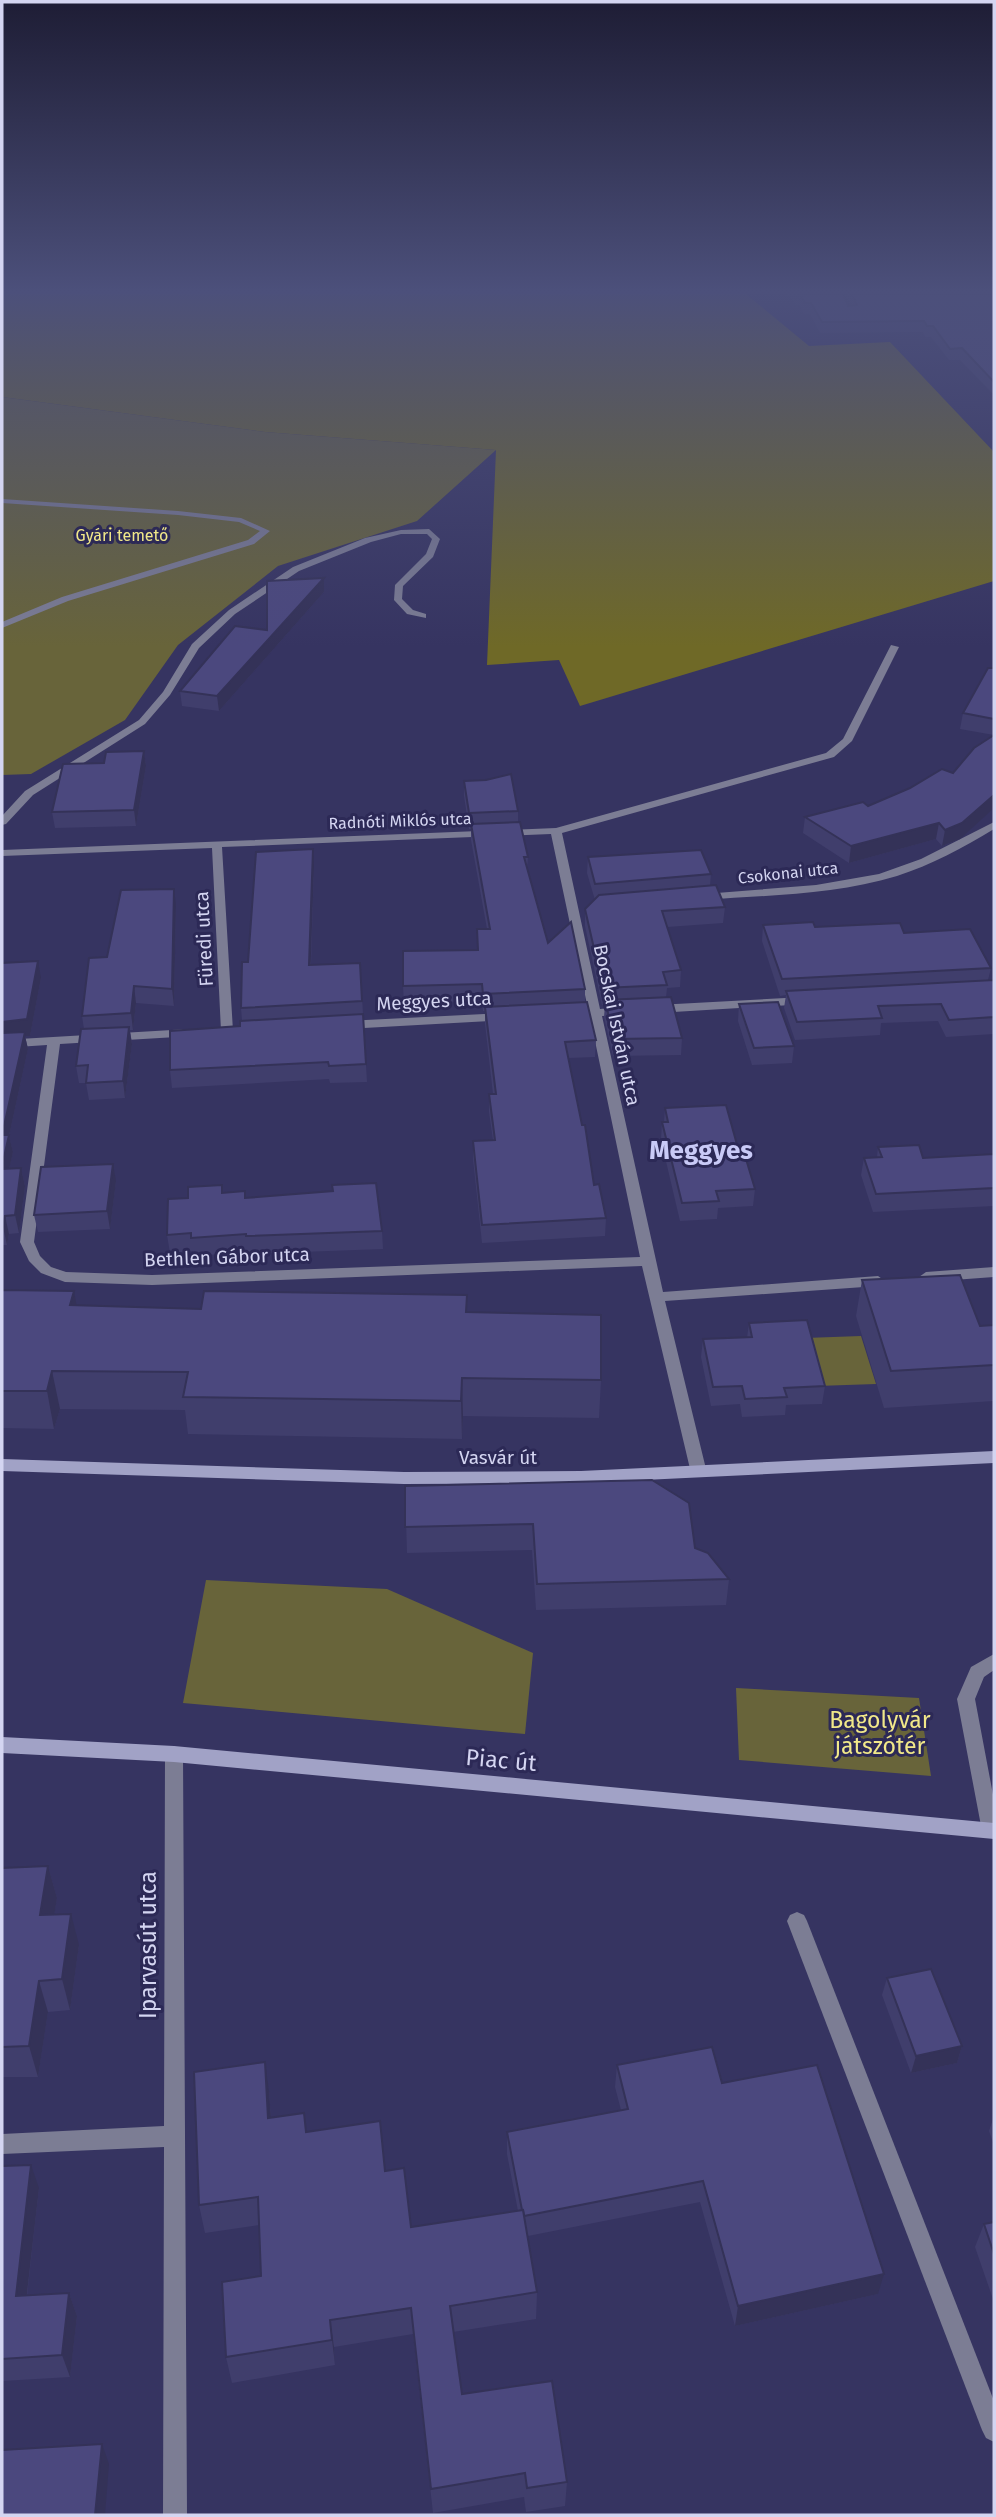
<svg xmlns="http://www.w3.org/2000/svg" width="996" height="2517" viewBox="0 0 996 2517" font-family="'Fira Sans',sans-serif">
  <rect width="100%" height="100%" fill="#363461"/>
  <g fill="#68643a">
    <polygon points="2,397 265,432 496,450 417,521 278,566 178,645 125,720 31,774 2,775"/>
    <polygon points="861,1336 876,1384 817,1386 805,1338"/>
    <polygon points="206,1580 387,1589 533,1653 525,1734 183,1703"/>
    <polygon points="736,1688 919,1698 931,1776 739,1760"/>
  </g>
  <polygon fill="#6f6927" points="2,294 746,294 809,346 890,342 994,452 994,581 580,706 559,660 487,665 496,450 265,432 2,397"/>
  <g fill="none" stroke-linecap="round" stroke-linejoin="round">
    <polygon fill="#7c7d94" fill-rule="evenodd" points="2,499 178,511 241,518 270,531 254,544 68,601 2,628 2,622 62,597 248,540 260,531 239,522 178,515 2,503"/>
    <g fill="#7c7d94" fill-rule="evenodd">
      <polygon points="429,529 440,539 433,557 403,586 402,599 413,610 426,614 426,618 407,614 394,600 395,585 426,554 432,539 427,534 401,534 371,542 299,571 235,614 199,648 170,695 145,724 33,795 6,824 2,825 2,816 25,791 139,720 163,692 192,644 229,610 293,567 365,538 401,530"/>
      <polygon points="891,645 899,647 852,741 834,757 562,833 600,1009 622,1007 628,1011 622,1015 602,1016 663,1292 878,1276 885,1281 878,1286 665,1301 707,1473 705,1477 693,1477 691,1473 642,1266 152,1285 65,1282 41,1273 29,1261 20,1242 47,1045 2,1048 2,1040 189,1029 195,1033 193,1036 60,1044 34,1242 40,1256 51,1267 66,1272 152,1275 640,1257 590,1017 573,1018 567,1014 573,1010 588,1009 551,834 222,847 233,1031 227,1035 221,1031 212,848 2,856 2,850 556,828 826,753 843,739"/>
      <path d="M 994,822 L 994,829 C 963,848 931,865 897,876 C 835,895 768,895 704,900 L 698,897 L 704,894 L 816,885 L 879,874 L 921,859 Z"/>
      <polygon points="804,997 808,998 808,1004 657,1013 651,1009 657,1005"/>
      <polygon points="504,1013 510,1017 508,1020 346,1029 340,1025 346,1021"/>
      <polygon points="994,1267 994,1277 926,1282 919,1277 926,1272"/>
      <polygon points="994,1654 994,1670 984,1677 975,1699 994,1800 994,1838 984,1837 982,1831 957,1699 971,1667"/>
      <polygon points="174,1746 180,1749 183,1754 187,2515 163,2515 164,2147 2,2154 2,2134 164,2126 165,1754 168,1749"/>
      <polygon points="797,1912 804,1915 807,1921 994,2401 994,2442 986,2438 982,2430 787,1921 790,1915"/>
    </g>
    <g fill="#a1a2c6" fill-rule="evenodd">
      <polygon points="994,1451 994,1463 581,1483 404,1484 2,1471 2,1459 404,1472 581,1471"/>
      <polygon points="2,1737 174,1746 994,1823 994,1839 174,1762 2,1753"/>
    </g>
  </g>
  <g fill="#403e6c">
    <polygon points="785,294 843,294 848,306 851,306 846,294 994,294 994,395 960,360 949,360 931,337 925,337 923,332 820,333 810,314 804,314 799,305 795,305 791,297 787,297"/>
    <polygon points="324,578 324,592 219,711 182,706 180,691 267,630"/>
    <polygon points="994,662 994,735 960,729 963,713 993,668"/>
    <polygon points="144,751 146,766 136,826 55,828 52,812 104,763"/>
    <polygon points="464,781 518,811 518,822 528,857 527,868 548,943 585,989 585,1002 596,1040 595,1057 568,1058 594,1185 606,1218 605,1236 482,1243 473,1159 473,1141 493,1140 489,1112 489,1094 493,1094 485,1024 485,1011 483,1011 482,1001 404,1003 403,986 477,950 477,929 487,929 471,840 471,829 469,829 464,796"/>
    <polygon points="910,788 960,839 942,846 936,839 849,863 803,833 805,817 868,806"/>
    <polygon points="588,857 711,874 710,886 725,907 723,923 667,927 681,970 680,987 667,988 666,997 682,1038 681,1055 613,1056 604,1017 605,1005 602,1005 585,926 585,909 595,900 587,873"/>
    <polygon points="314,865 311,965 360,963 367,1082 330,1083 329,1079 172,1088 170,1070 240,1026 242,1020 241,1008 248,962"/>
    <polygon points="176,905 174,1006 136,1003 133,1030 130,1030 132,1044 125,1098 89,1100 86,1083 79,1083 76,1066 84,1029 82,1016 107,957"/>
    <polygon points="763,925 904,933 991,968 988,980 994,980 994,1034 946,1037 938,1021 881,1023 880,1035 795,1040 784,1008 786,995 780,996 762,941"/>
    <polygon points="2,963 41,978 30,1036 25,1036 28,1049 9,1136 13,1152 9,1169 21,1168 25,1186 19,1233 9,1234 7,1245 2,1245"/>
    <polygon points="739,1004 794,1046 792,1063 752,1065 738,1021"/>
    <polygon points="665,1108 741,1159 755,1189 753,1206 718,1208 717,1219 680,1221 661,1140 662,1122 664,1122"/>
    <polygon points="878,1147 923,1158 994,1154 994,1206 873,1212 861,1175 864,1158 877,1157"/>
    <polygon points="116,1181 110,1229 38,1232 34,1215"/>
    <polygon points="223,1192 382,1231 383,1249 248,1254 248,1252 194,1256 193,1251 170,1253 167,1235 188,1198"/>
    <polygon points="862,1280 980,1326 994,1325 994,1401 884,1408 856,1316"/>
    <polygon points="2,1290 76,1305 201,1309 467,1295 467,1312 601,1380 599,1418 463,1416 462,1439 188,1434 185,1410 60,1409 54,1429 2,1428"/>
    <polygon points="749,1323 825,1386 822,1404 786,1405 785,1415 742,1417 740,1404 711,1406 701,1357 703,1339 747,1338"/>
    <polygon points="405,1486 695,1548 729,1579 726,1605 536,1610 532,1550 407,1553"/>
    <polygon points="48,1866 57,1898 54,1915 79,1945 70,2010 48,2012 38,2077 2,2077 2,1868"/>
    <polygon points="887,1978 962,2046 957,2063 911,2073 882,1995"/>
    <polygon points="617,2065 722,2083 878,2294 735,2326 700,2202 528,2236 537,2292 536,2319 453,2332 462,2394 567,2482 565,2506 526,2512 524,2497 433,2513 413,2334 334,2347 335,2365 232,2383 226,2357 261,2276 259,2225 205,2233 199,2205 269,2091 271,2118 307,2132 385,2171 411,2227 518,2211 507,2154 507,2132 621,2110 615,2087"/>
    <polygon points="994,2116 994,2145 989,2131"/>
    <polygon points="2,2166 39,2188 27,2296 69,2293 77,2316 70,2377 2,2381"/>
    <polygon points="994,2222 994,2302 975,2247 984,2224"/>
  </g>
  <g fill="#343258">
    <polygon points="324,578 324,592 219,711 217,696"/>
    <polygon points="144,751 146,766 136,826 134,810"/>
    <polygon points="994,795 994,808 960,839 942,846 945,830"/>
    <polygon points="939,823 936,839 849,863 851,846"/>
    <polygon points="313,849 314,865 310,982 309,965"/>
    <polygon points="174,889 176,905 174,1006 172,989"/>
    <polygon points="38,961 41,978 30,1036 25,1036 28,1049 9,1136 13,1152 5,1187 2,1174 2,1022"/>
    <polygon points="134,986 136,1003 133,1030 131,1013"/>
    <polygon points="129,1027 132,1044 125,1098 123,1081"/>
    <polygon points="113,1164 116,1181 110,1229 107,1211"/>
    <polygon points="21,1168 25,1186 19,1233 15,1215"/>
    <polygon points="5,1216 9,1234 7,1245 3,1227"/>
    <polygon points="74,1291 81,1329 70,1305"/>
    <polygon points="52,1371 60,1409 54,1429 47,1391"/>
    <polygon points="462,1378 463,1416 462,1439 461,1401"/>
    <polygon points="48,1866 57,1898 49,1947 40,1915"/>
    <polygon points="71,1914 79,1945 70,2010 62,1979"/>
    <polygon points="39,1981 48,2012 38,2077 29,2046"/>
    <polygon points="962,2046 957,2063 911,2073 916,2056"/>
    <polygon points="265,2062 269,2091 273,2146 268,2118"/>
    <polygon points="31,2165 39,2188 24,2319 16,2296"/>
    <polygon points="884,2274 878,2294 735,2326 738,2306"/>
    <polygon points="69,2293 77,2316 70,2377 62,2355"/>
    <polygon points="330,2320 334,2347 335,2365 332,2340"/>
    <polygon points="102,2444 109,2464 105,2515 95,2515"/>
  </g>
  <g fill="#4b487e" stroke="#343258" stroke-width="2">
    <polygon points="800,294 843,294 848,306 857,305 852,294 994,294 994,382 962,348 950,349 933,326 927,326 924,321 822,322 811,303 805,303"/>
    <polygon points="324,578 217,696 180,691 235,626 267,630 267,581"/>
    <polygon points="988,668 994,668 994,719 963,713"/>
    <polygon points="994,735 994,795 962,823 945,830 939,823 851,846 805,817 863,802 868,806 910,788 942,769 953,773 974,748"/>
    <polygon points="144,751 134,810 52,812 63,764 104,763 106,752"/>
    <polygon points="511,774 518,811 469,813 464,781 486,780"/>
    <polygon points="520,822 528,857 524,857 548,943 571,922 585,989 483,994 482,984 403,986 403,951 478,950 477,929 490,929 471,824"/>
    <polygon points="313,849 309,965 360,963 362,1001 241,1008 242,962 248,962 256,852"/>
    <polygon points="701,850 711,874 595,884 588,857"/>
    <polygon points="716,885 725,907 662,911 681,970 663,972 667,985 603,988 585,909 599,895"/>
    <polygon points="174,889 172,989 134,986 131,1013 82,1016 89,958 107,957 121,890"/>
    <polygon points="813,922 815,927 900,923 904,933 970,929 991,968 782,979 763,925"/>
    <polygon points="38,961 27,1019 2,1022 2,963"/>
    <polygon points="994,980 994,1017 949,1020 941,1004 878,1006 882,1018 797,1022 786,991"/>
    <polygon points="671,997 682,1038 614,1039 605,1000"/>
    <polygon points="587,1002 596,1040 565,1042 582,1125 585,1125 594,1185 599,1184 606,1218 482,1225 473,1141 495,1140 489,1094 496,1094 485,1007"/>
    <polygon points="778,1002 794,1046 754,1048 739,1004"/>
    <polygon points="363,1014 366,1064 329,1066 328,1062 170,1070 170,1031 240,1026 240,1021"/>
    <polygon points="129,1027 123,1081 86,1083 88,1065 76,1066 81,1029"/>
    <polygon points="25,1032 2,1135 9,1135 2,1166 2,1033"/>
    <polygon points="726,1105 741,1159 746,1159 755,1189 716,1191 719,1201 682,1203 662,1122 668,1122 665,1108"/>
    <polygon points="919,1145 923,1158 994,1154 994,1188 876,1194 864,1158 882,1157 878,1147"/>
    <polygon points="113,1164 107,1211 34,1215 41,1167"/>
    <polygon points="21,1168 15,1215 5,1216 3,1227 2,1227 2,1169"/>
    <polygon points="376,1183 382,1231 246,1236 246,1234 191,1238 191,1233 167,1235 168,1199 188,1198 188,1187 222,1185 222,1193 245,1191 245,1198 333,1191 332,1185"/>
    <polygon points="960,1275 980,1326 994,1325 994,1365 891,1371 862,1280"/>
    <polygon points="2,1290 74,1291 70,1305 201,1309 204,1291 467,1295 466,1312 601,1315 601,1380 462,1378 461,1401 183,1397 188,1372 52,1371 47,1391 2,1391"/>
    <polygon points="807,1320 825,1386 784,1388 787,1397 745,1399 742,1386 713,1387 703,1339 752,1337 749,1323"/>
    <polygon points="652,1480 689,1503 695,1548 708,1553 729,1579 537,1584 533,1524 405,1527 405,1486"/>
    <polygon points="48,1866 40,1915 71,1914 62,1979 39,1981 29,2046 2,2047 2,1868"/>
    <polygon points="931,1969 962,2046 916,2056 887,1978"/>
    <polygon points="712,2047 722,2083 817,2065 884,2274 738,2306 703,2181 524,2216 523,2210 522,2210 507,2132 628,2109 617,2065"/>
    <polygon points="265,2062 268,2118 304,2113 306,2132 380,2121 385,2171 404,2168 411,2227 523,2210 537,2292 450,2306 462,2394 552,2381 567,2482 527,2488 525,2473 431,2489 411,2308 330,2320 332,2340 226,2357 222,2282 261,2276 258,2197 199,2205 194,2072"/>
    <polygon points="31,2165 16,2296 69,2293 62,2355 2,2359 2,2166"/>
    <polygon points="994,2222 994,2254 984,2224"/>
    <polygon points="102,2444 95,2515 2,2515 2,2450"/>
  </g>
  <linearGradient id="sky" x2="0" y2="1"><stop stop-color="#1e1d35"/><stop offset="0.45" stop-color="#4c507b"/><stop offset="1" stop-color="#4c507b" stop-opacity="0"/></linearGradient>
  <rect width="996" height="647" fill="url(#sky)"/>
  <g text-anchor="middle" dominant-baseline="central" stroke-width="6" stroke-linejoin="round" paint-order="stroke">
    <g font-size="16" fill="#f1e889" stroke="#2c2956">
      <text x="122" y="535">Gyári temető</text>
    </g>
    <g font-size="16" fill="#d4d5f1" stroke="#2c2956">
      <text transform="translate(400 821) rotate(-2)">Radnóti Miklós utca</text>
      <text transform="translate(788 873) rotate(-6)">Csokonai utca</text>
    </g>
    <g font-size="19" fill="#d4d5f1" stroke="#2c2956">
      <text transform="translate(204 939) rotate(-93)">Füredi utca</text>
      <text transform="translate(434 1001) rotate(-3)">Meggyes utca</text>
      <text transform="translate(617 1025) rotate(78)">Bocskai István utca</text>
      <text transform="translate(227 1257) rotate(-2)">Bethlen Gábor utca</text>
      <text x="498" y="1457">Vasvár út</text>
    </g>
    <g font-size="23" fill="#f1e889" stroke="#2c2956">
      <text x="880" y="1720">Bagolyvár<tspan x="880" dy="26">játszótér</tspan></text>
    </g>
    <g font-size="23" fill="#d4d5f1" stroke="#2c2956">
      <text transform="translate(501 1760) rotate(5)">Piac út</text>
      <text transform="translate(148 1945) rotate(-90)">Iparvasút utca</text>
    </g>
    <g font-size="26" font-weight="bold" fill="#c9caf7" stroke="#2c2956">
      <text x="701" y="1150">Meggyes</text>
    </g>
  </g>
  <rect width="996" height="2517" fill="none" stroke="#d4d5f1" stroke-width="7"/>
</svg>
